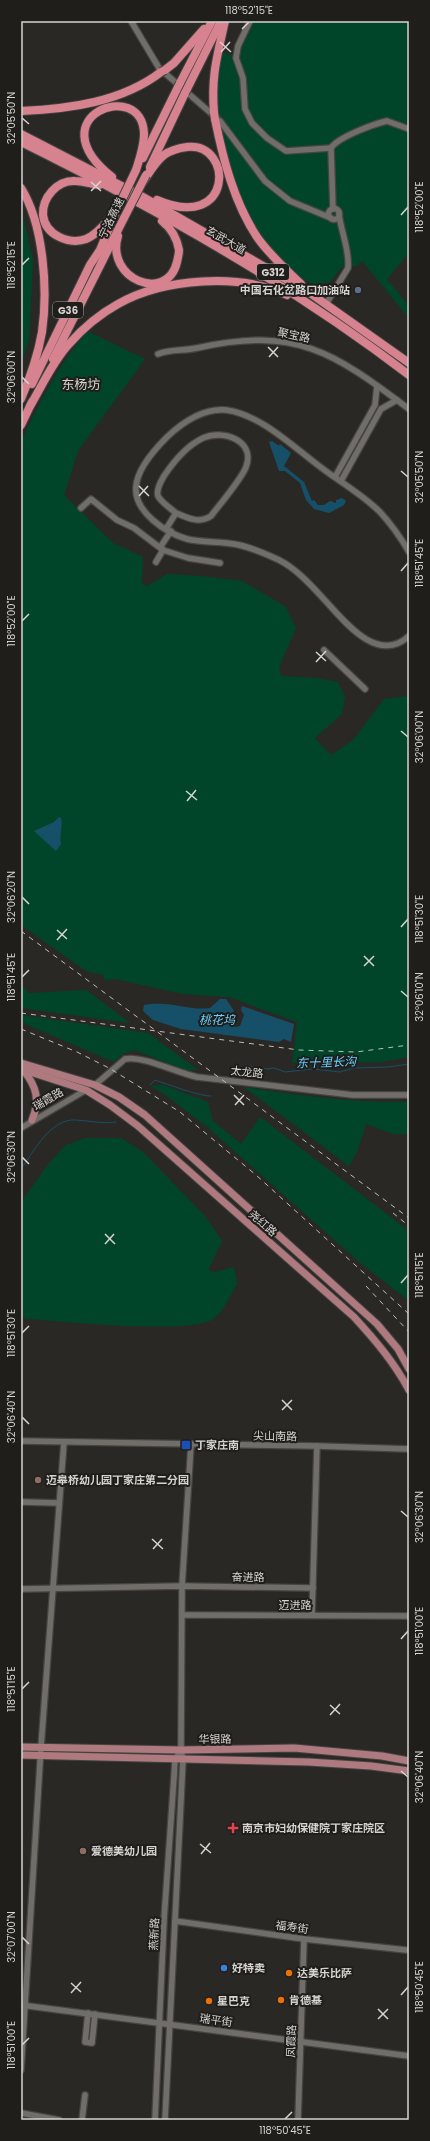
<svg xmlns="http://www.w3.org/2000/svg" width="430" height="2141" viewBox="0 0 430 2141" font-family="Poppins,'Noto Sans SC',sans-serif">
  <rect width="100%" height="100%" fill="#2a2825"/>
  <g fill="#00452a">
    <path d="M 246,21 L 409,21 L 409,253 L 387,279 L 409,306 L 409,318 L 362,261 L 357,266 L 342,267 L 330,282 L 315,285 C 307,281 298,277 292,271 C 247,231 224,168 216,109 C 214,91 218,70 218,52 L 233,55 Z"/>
    <polygon points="21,208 33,260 29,341 21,363"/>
    <path d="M 87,331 L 145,359 L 78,451 L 64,495 L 113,543 L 143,557 L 142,584 L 147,586 L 167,574 L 201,576 L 242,581 L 286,607 L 296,628 L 279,667 L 281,676 L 317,678 L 338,682 L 345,697 L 342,714 L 315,738 L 331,755 L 354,739 L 384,699 L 409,696 L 409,1057 L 382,1062 L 292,1063 L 297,1022 L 229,997 L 183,994 L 115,979 L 105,981 L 103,975 L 86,971 L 21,925 L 21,442 C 39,402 59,365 87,331 Z"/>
    <polygon points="21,984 29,993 86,990 130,1023 21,1008"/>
    <polygon points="21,1015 148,1033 198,1070 185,1070 134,1050 123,1054 114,1062 21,1022"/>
    <polygon points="163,1085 208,1102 213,1121 241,1144 260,1117 409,1231 409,1301 358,1261 207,1127 167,1096 151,1086"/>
    <path d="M 244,1087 C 299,1096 353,1103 409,1102 L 409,1134 L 393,1134 L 366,1124 L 357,1152 L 349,1166 Z"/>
    <path d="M 86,1138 L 121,1138 L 143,1152 L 205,1216 L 222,1241 L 208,1270 L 215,1272 L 234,1267 L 237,1284 C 230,1296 224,1311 213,1319 C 191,1335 54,1321 21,1318 L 21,1202 L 49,1163 L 66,1145 Z"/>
  </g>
  <g fill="#165068">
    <polygon points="272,441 279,446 280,444 291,453 284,466 304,482 312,501 314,500 318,505 324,505 330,501 336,503 336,500 342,498 346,501 344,505 329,513 314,509 306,500 300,483 285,471 279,471 270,445 269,442"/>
    <path d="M 59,817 L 61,818 C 63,827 59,836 61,844 L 56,851 L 34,831 L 54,822 Z"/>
    <path d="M 220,999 L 226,999 L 234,1011 L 232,1019 L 235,1027 L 240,1026 L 244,1015 L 241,1010 L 242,1006 L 294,1024 L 291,1042 L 284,1039 L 279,1042 L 181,1029 L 153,1020 L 143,1011 L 144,1005 C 171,1000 187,1011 210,1008 Z"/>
  </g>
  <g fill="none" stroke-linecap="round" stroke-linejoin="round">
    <g stroke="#165068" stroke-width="1">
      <polyline points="245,1065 267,1069 274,1068 285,1072 312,1069 340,1072 354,1068 388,1067 409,1064"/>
      <path d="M 150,1085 L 155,1080 C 167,1084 202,1097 211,1096"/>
      <path d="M 21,1169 C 34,1151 51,1118 76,1120 C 90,1121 103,1124 116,1122"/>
    </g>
    <g stroke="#454441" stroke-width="8">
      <g id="minor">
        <polyline points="131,21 159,68 220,121 265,181 290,201 331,218"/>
        <polyline points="250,21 238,46 236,58 243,78 245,109 252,123 267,138 286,151 331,148"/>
        <circle cx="334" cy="214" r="5.5"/>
        <path d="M 333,209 L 331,148 C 338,137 374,124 387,121 L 409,129"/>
        <path d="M 326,304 L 348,268 C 350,251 341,232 339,214"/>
        <path d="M 158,354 C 170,349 184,351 197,348 C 296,326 333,352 409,409"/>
        <polyline points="335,477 375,405 377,386"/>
        <polyline points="341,481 381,409 397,400"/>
        <polyline points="81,508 91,499 117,520 134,528 163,550 188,558 220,563"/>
        <path d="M 166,529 L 176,513 C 188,518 199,524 211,516 C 220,504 241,480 246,467 C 256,440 222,429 203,438 C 186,446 174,461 164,476 C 161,481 156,490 158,496 C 161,502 170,508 176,513"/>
        <path d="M 409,552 C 401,538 391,524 380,512 C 365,497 347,486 330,474 C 299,453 264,415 226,410 C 203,408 183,422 167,437 C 155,449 137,470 136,487 C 134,512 166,533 187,539 C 204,543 222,541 239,545 C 253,548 266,554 279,560 C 295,568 309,583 321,596 C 342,618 376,666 409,636"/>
        <polyline points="156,562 163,550 161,546 171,531"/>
        <polyline points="324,650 365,689"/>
        <path d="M 95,1085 L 125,1059 C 141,1055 178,1073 197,1077 L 353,1095 L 409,1095"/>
        <polyline points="21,1128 86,1090"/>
        <polyline points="21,1441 317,1446 409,1449"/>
        <polyline points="21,1502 59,1503"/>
        <polyline points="21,1589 182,1586 313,1588"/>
        <polyline points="182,1615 409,1616"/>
        <polyline points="312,1615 317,1446"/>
        <polyline points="175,1921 304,1939 406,1950"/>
        <polyline points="21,2005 409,2056"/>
        <polyline points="88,2013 85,2042 92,2043 95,2014"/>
        <polyline points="21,2070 41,1747 64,1442"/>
        <polyline points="21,2113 59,2120"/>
        <polyline points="82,2120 85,2095"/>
        <polyline points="155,2120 164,1920 174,1777 175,1760 181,1750"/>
        <polyline points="165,2120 183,1760 181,1750 182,1586 191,1445"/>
        <polyline points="298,2120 304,1939"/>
      </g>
    </g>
    <g stroke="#454441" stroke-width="9">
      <g id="major">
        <polyline points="21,1063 95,1085 119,1097 145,1115 377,1324 398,1349 409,1369"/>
        <path d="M 21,1069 L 86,1090 L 110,1105 L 138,1126 L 354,1317 C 375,1340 394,1362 409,1390"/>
        <path d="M 24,1071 C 37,1087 40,1101 32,1120"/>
        <polyline points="21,1747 181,1750 294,1748 382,1756 409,1761"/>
        <polyline points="21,1755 309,1762 371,1766 409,1771"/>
      </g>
    </g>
    <g stroke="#454441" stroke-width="10">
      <g id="highway">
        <polyline points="165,70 174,63 204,29"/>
        <polyline points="180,83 212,21"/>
        <polyline points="187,89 221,21"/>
        <path d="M 21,111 C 69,109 122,102 161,72"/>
        <path d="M 214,113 C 211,76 217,57 225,21"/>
        <path d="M 215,119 C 223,159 234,202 257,237 C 269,254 286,270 301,284"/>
        <polyline points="21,134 143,197 310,293 409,363"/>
        <path d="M 21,142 C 156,209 289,283 409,375"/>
        <polyline points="143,158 178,87"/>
        <polyline points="150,167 185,93"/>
        <path d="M 112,177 C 35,116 143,77 144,134 C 144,146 140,158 136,170"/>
        <path d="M 143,182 C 149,173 155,162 164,155 C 171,150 179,148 187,147 C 234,142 234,233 157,200"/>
        <path d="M 99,185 C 91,184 83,181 75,181 C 57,180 42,198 43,215 C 45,235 69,245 86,239 C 96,235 104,225 111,217"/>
        <path d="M 21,188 C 44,225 48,290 42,332 C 38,355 30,378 21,399"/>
        <path d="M 118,236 C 105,279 167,304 177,262 C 178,257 179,254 179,250 C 177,238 172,229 162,221"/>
        <polyline points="53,359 124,218"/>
        <polyline points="32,384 90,265 100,250 115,214"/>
        <path d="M 30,406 C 42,386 53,361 69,344 C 83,328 100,314 118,304 C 164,278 240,273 287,295"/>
        <polyline points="21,425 32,402"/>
      </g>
    </g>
    <use href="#minor" stroke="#716e6a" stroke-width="5.5"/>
    <use href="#major" stroke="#ae7a80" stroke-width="7"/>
    <use href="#highway" stroke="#d7828f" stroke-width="8"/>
    <g stroke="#bfbdbb" stroke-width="1" stroke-dasharray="5 5" stroke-linecap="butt">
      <polyline points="21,931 409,1218"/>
      <polyline points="21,1013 299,1050 356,1052 409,1045"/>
      <polyline points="21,1029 77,1052 109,1068 180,1112 256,1175 409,1314"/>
      <polyline points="393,1213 409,1226"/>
      <polyline points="366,1286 409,1332"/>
    </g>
    <g stroke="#454441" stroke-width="10" stroke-linecap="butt">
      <g id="highway-bridge">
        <polyline points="161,72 165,70"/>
        <polyline points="178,87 180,83"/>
        <polyline points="185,93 187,89"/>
        <polyline points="214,113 215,119"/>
        <polyline points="115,214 136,170"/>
        <polyline points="124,218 146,175"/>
      </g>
    </g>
    <use href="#highway-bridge" stroke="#d7828f" stroke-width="8"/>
  </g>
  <path fill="none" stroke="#d6d4d2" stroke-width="1.5" d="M 242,29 L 249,22M 220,42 L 231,52M 221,52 L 230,42M 22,118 L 29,124M 91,182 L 101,191M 91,191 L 101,181M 401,215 L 408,207M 22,265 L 29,258M 268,347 L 278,357M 269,357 L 278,347M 22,377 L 29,384M 401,471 L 408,477M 139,486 L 149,496M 139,496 L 148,486M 401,571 L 408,563M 22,621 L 29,614M 316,652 L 326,661M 316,662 L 326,651M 401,731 L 408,737M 186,791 L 197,800M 187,801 L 196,790M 22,897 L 29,904M 401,927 L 408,919M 57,930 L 67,939M 57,940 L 67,929M 364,956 L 374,966M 364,966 L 374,956M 22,977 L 29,970M 401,991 L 408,997M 234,1095 L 244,1105M 235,1105 L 244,1095M 22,1157 L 29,1164M 105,1234 L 115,1244M 105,1244 L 114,1234M 401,1283 L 408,1275M 22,1333 L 29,1326M 282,1400 L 292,1410M 282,1410 L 292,1400M 22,1417 L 29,1424M 401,1511 L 408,1517M 152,1539 L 163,1549M 153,1549 L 162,1539M 401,1639 L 408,1631M 22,1689 L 29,1682M 330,1705 L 340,1714M 330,1715 L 340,1704M 401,1771 L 408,1777M 200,1844 L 211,1853M 201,1854 L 210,1843M 22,1937 L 29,1944M 71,1983 L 81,1992M 71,1993 L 81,1982M 401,1995 L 408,1987M 378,2009 L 388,2019M 378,2019 L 388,2009M 22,2045 L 29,2038M 285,2119 L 292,2112"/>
  <circle fill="#5c6f8a" stroke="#201e1b" stroke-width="1.5" cx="358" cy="290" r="4"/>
  <rect fill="#1a4fb4" stroke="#201e1b" stroke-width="1.5" x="181" y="1440" width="10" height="10" rx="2"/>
  <g fill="#8d6e63" stroke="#201e1b" stroke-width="1.5">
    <circle cx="38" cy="1480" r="4"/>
    <circle cx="83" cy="1851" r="4"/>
  </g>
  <path fill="#e0444e" stroke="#201e1b" stroke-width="1.5" d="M231 1822h4v4h4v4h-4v4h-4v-4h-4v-4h4z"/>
  <circle fill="#3f7fe0" stroke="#201e1b" stroke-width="1.5" cx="224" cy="1968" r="4"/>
  <g fill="#e8710a" stroke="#201e1b" stroke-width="1.5">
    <circle cx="289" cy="1973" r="4"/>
    <circle cx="281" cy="2000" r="4"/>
    <circle cx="209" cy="2001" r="4"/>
  </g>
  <g text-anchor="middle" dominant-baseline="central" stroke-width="4" stroke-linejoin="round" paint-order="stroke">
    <g fill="#201e1b" stroke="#9f9d9b" stroke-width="1">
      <rect x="257" y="264" width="32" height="16" rx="3"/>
      <rect x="53" y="302" width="30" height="16" rx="3"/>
    </g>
    <g font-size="10" font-weight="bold" fill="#d6d4d2">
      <text x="273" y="272">G312</text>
      <text x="68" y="310">G36</text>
    </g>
    <g font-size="11" fill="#d6d4d2" stroke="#201e1b">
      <text transform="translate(111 218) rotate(-64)">宁洛高速</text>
      <text transform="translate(226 240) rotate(30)">玄武大道</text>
      <text transform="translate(294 335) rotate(12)">聚宝路</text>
      <text transform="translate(247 1072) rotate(6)">太龙路</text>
      <text transform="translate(48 1099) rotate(-30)">瑞霞路</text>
      <text transform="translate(263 1223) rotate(41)">尧红路</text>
      <text transform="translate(275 1436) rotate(1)">尖山南路</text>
      <text transform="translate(248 1577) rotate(1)">奋进路</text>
      <text x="295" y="1605">迈进路</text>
      <text transform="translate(215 1739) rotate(-1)">华银路</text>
      <text transform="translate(292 1927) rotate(8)">福寿街</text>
      <text transform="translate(154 1934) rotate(-87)">燕新路</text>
      <text transform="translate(216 2020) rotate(8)">瑞平街</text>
      <text transform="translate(291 2041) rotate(-88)">凤霞路</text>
    </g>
    <g font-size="11" font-weight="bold" fill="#d6d4d2" stroke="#201e1b" text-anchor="start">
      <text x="350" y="290" text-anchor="end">中国石化岔路口加油站</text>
      <text x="195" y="1445">丁家庄南</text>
      <text x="46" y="1480">迈皋桥幼儿园丁家庄第二分园</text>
      <text x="242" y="1828">南京市妇幼保健院丁家庄院区</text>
      <text x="91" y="1851">爱德美幼儿园</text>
      <text x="232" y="1968">好特卖</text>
      <text x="297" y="1973">达美乐比萨</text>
      <text x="289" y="2000">肯德基</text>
      <text x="217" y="2001">星巴克</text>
    </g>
    <g font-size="12" font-style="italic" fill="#66d0ff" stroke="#201e1b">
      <text x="217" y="1019">桃花坞</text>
      <text transform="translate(326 1062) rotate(-2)">东十里长沟</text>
    </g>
    <g font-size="13" fill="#d6d4d2" stroke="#201e1b">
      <text x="81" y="384">东杨坊</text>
    </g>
  </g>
  <rect width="430" height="2141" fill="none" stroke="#201e1b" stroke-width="44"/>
  <rect x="22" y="22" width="386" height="2097" fill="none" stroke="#d6d4d2" stroke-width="1.5"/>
  <g font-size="10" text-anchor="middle" fill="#d6d4d2">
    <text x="249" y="14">118°52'15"E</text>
    <text transform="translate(11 118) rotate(-90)" y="4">32°05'50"N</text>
    <text transform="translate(419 207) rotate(-90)" y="4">118°52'00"E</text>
    <text transform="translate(11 265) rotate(-90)" y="4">118°52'15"E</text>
    <text transform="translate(11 377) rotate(-90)" y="4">32°06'00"N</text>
    <text transform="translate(419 477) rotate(-90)" y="4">32°05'50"N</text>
    <text transform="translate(419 563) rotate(-90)" y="4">118°51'45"E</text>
    <text transform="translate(11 621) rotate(-90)" y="4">118°52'00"E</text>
    <text transform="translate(419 737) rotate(-90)" y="4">32°06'00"N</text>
    <text transform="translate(11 897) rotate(-90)" y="4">32°06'20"N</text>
    <text transform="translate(419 919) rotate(-90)" y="4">118°51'30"E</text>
    <text transform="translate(11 977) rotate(-90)" y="4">118°51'45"E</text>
    <text transform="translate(419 997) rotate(-90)" y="4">32°06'10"N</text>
    <text transform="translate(11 1157) rotate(-90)" y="4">32°06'30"N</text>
    <text transform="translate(419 1275) rotate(-90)" y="4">118°51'15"E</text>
    <text transform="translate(11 1333) rotate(-90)" y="4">118°51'30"E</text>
    <text transform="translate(11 1417) rotate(-90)" y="4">32°06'40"N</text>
    <text transform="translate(419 1517) rotate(-90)" y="4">32°06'30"N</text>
    <text transform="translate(419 1631) rotate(-90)" y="4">118°51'00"E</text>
    <text transform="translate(11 1689) rotate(-90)" y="4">118°51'15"E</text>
    <text transform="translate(419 1777) rotate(-90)" y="4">32°06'40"N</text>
    <text transform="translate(11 1937) rotate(-90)" y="4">32°07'00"N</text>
    <text transform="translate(419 1987) rotate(-90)" y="4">118°50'45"E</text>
    <text transform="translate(11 2045) rotate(-90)" y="4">118°51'00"E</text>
    <text x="285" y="2134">118°50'45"E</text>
  </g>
</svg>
